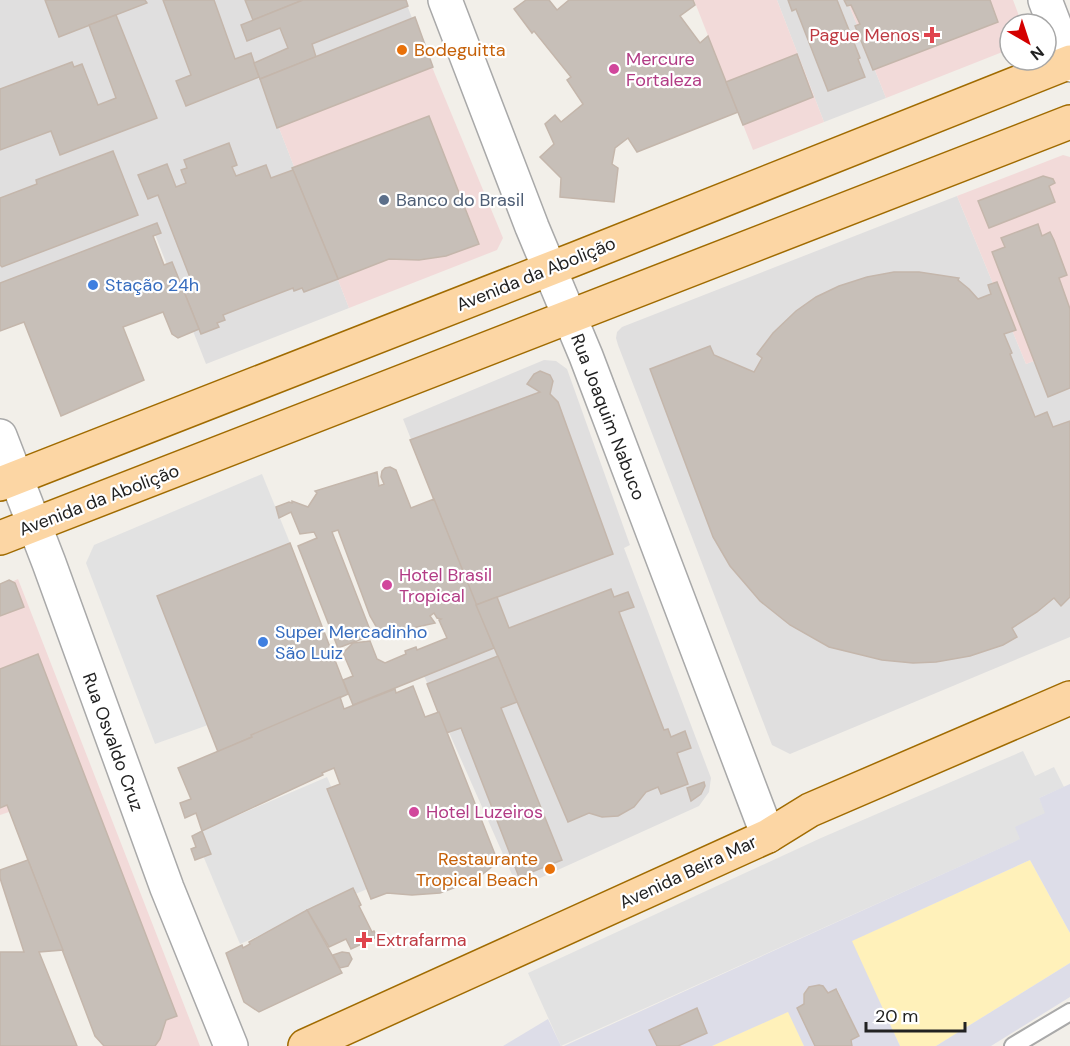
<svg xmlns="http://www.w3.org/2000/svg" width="1070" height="1046" viewBox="0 0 1070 1046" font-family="'DM Sans',sans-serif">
  <rect width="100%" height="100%" fill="#f2efe9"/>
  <g fill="#e0dfdf">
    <polygon points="0,0 405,0 412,18 260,79 349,308 206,364 152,227 0,285"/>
    <polygon points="777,0 847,0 886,98 824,122"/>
    <polygon points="957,196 1026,364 1070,347 1070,637 790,754 772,745 618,345 616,338 617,332 622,327"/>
    <polygon points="544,360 556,361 567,369 630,545 624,548 711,778 709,792 699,806 518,888 424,676 494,648 403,419"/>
  </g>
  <g fill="#f2dad9">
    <polygon points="694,0 777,0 824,122 753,150"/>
    <polygon points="847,0 1013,0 1022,24 1010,24 1010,49 886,98"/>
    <polygon points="315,57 432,67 503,238 497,250 349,308 260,79"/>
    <polygon points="1063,155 1070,157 1070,347 1026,364 957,196"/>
    <polygon points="18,579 200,1046 108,1046 12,811 0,815 0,587"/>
  </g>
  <g fill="#fff1ba">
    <polygon points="1030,860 1070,933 1070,963 936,1046 900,1046 851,941"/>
    <polygon points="789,1011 804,1046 712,1046"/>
  </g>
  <g fill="#e2e2e2">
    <polygon points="262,474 290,543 208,725 155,744 86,563 94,545"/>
    <polygon points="1023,751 1035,776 1054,767 1064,787 1039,798 1046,813 1021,839 561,1046 528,973 821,838"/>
    <polygon points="327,777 374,886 240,944 194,834"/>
  </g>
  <g fill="#dddde8">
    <polygon points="1070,784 1070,933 1030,860 852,941 900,1046 852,1046 851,1040 859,1036 837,989 828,993 823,986 818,985 809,987 806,990 803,994 804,1004 797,1008 815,1046 804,1046 788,1012 712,1046 564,1046 1020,839 1015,827 1045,813 1039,798"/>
    <polygon points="1070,963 1070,997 991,1046 936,1046"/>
    <polygon points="548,1019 561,1046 503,1046"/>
  </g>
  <g fill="#c7bfb8" stroke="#c4b6ab" stroke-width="1.5">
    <polygon points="45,0 145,0 147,3 59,37"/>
    <polygon points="163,0 214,0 235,59 251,53 259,77 186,106 176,81 191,75"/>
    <polygon points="245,0 303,0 253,20"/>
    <polygon points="303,0 406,0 408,6 312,44 316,57 260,79 254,63 288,48 280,28 247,41 241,25"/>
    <polygon points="526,0 549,0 557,10 569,0 693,0 695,5 680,16 700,43 708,36 738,112 637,152 628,138 615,148 612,164 618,168 614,202 560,197 561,178 540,157 554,144 545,124 555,115 561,122 583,104 567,80 571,77 534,31 532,33 514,9"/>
    <polygon points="788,0 837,0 860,58 858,59 865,77 828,91 796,9 792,11"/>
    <polygon points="844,0 990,0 998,22 873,70 855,26 860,24 851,5 847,6"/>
    <polygon points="116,15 157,118 60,155 51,131 0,150 0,89 72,62 74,67 82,64 98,105 116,98 89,25"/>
    <polygon points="415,17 433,67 277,128 260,79"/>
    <polygon points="797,54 813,97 743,125 726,82"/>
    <polygon points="429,116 479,244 446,256 419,260 389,259 338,279 292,168"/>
    <polygon points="229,143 237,165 232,167 236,176 266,165 271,178 293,170 338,279 304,292 302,288 294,291 293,288 223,315 225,320 217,323 219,327 201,334 181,284 191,280 158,195 148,199 138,175 167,164 176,187 186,183 181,170 187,168 184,160"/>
    <polygon points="113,151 138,215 2,267 0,265 0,198 37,184 36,180"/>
    <polygon points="1043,176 1053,179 1055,183 1049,186 1055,202 989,228 978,201"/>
    <polygon points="157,223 161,233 153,236 164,265 172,262 199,329 178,338 172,334 163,312 123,327 144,380 61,416 24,322 0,331 0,283"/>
    <polygon points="1038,224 1042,236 1050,232 1054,240 1067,275 1059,278 1070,309 1070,388 1048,397 992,252 1005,247 1001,238"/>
    <polygon points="894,272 919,272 959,278 958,280 969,289 978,299 991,294 988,285 997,282 1016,330 1004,334 1012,353 1010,354 1035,417 1047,412 1053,427 1070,421 1070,597 1061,606 1054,598 1037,612 1012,628 1017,637 1003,645 970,656 936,662 913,663 882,660 829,647 790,625 760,601 730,566 713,537 650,369 710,346 714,355 754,372 762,358 757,354 773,333 796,311 816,297 839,286 867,277"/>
    <polygon points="540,371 550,375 553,381 550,394 558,402 613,554 476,605 410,440 540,392 527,384 534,374"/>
    <polygon points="390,467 396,470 411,508 434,499 494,648 353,705 343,680 353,676 343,653 353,643 370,641 377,659 385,663 406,654 405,651 416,647 417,650 447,638 439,620 441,619 437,618 434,613 430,616 435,623 381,635 370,616 338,530 332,532 372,635 338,648 298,546 317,538 314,532 300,534 291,512 279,518 276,507 289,502 292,503 292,501 308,507 317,493 315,491 377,472 379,486 384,484 381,477 382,471 385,468"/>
    <polygon points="290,543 348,694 218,752 157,596"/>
    <polygon points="9,580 15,583 24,607 0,616 0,584"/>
    <polygon points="611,589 614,597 628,592 634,607 619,612 664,730 668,729 671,737 685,731 691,748 677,753 688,784 661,794 658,787 646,792 634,807 618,816 602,817 589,813 568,822 476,605 497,597 509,628"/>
    <polygon points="38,654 177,1016 166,1020 160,1039 155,1046 104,1046 95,1036 7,805 0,808 0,669"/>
    <polygon points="498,656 517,702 501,708 562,860 519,877 461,728 446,733 427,684"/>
    <polygon points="413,686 425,717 439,712 498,862 475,880 440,893 412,895 387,893 371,899 327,789 340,784 334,768 322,773 323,775 202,831 196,813 185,818 180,803 191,799 178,768 252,737 251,735 340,697 344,709 395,689 396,693"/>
    <polygon points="704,782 705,786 701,794 691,801 687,788"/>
    <polygon points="202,831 211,854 195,860 191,849 196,847 192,836"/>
    <polygon points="28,860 63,950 39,952 77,1046 0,1046 0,952 24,952 0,878 0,870"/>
    <polygon points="353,888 361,905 359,906 372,932 374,931 377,937 351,949 346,939 329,947 307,910"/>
    <polygon points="307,910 342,973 259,1012 244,1002 226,953 242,945 243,948 250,944 249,942"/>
    <polygon points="342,952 349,953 352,959 348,966 340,968 333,955"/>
    <polygon points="819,985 823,986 828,993 836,989 859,1036 851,1040 852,1046 815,1046 797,1008 804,1004 804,994 809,987"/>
    <polygon points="697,1008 707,1033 678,1046 657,1046 649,1030"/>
  </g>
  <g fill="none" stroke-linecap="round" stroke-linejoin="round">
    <g stroke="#a9a9a9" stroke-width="20">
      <polyline id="service" points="1013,1046 1070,1012"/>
    </g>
    <g stroke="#a9a9a9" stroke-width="36">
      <g id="minor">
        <polyline points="445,0 532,227 586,356 768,836"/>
        <polyline points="1045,0 1070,65"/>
        <polyline points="0,436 49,563 167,888 231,1046"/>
      </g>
    </g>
    <g stroke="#a06b00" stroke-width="36">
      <g id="primary">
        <polyline points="0,484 575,259 1070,62"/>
        <polyline points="0,538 1070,122"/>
        <polyline points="305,1046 768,836 810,810 1070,698"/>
      </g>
    </g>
    <use href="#service" stroke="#fff" stroke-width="16"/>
    <use href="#minor" stroke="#fff" stroke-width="33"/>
    <use href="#primary" stroke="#fcd6a4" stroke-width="33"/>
  </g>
  <g fill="#e0444e" stroke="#fff" stroke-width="2">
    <path d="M929 26h6v6h6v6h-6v6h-6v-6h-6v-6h6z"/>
    <path d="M361 931h6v6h6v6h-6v6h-6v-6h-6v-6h6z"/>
  </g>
  <g fill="#e8710a" stroke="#fff" stroke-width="2">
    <circle cx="402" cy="50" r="6"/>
    <circle cx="550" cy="869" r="6"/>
  </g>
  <g fill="#d1479c" stroke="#fff" stroke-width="2">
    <circle cx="614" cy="69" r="6"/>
    <circle cx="387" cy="585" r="6"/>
    <circle cx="414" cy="812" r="6"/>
  </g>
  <circle fill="#5c6f8a" stroke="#fff" stroke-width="2" cx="384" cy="200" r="6"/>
  <g fill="#3f7fe0" stroke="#fff" stroke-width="2">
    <circle cx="93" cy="285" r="6"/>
    <circle cx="263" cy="642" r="6"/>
  </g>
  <g text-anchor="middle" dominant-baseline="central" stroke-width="4.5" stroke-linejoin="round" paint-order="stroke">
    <g font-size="18" fill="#be3a42" stroke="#fff" text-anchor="end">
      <text x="920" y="35">Pague Menos</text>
      <text x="376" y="940" text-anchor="start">Extrafarma</text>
    </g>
    <g font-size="18" fill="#c56008" stroke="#fff" text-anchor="start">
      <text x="414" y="50">Bodeguitta</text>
      <text x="538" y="859" text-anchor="end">Restaurante<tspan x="538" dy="21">Tropical Beach</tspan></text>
    </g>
    <g font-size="18" fill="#b23c85" stroke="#fff" text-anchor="start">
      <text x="626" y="59">Mercure<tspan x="626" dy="21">Fortaleza</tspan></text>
      <text x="399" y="575">Hotel Brasil<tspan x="399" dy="21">Tropical</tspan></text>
      <text x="426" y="812">Hotel Luzeiros</text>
    </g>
    <g font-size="18" fill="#4e5e75" stroke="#fff" text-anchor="start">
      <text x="396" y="200">Banco do Brasil</text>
    </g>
    <g font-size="18" fill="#222" stroke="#fff">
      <text transform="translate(536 274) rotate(-22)">Avenida da Abolição</text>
      <text transform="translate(608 417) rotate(69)">Rua Joaquim Nabuco</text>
      <text transform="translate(99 500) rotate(-21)">Avenida da Abolição</text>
      <text transform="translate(113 742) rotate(70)">Rua Osvaldo Cruz</text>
      <text transform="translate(688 872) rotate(-25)">Avenida Beira Mar</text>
    </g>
    <g font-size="18" fill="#366cbe" stroke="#fff" text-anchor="start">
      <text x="105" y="285">Stação 24h</text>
      <text x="275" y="632">Super Mercadinho<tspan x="275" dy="21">São Luiz</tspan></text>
    </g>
  </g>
  <g transform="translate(1028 42) rotate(141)"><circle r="28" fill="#ffffff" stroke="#a7a7a7" stroke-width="1.5"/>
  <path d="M0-4.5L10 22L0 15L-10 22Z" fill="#d40000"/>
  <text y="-9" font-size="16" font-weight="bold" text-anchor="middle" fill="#222222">N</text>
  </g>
  <path d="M866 1022v9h99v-9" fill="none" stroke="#222222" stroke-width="3"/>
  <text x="875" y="1022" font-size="18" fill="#222222" stroke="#ffffff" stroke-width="4.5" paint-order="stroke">20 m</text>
</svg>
